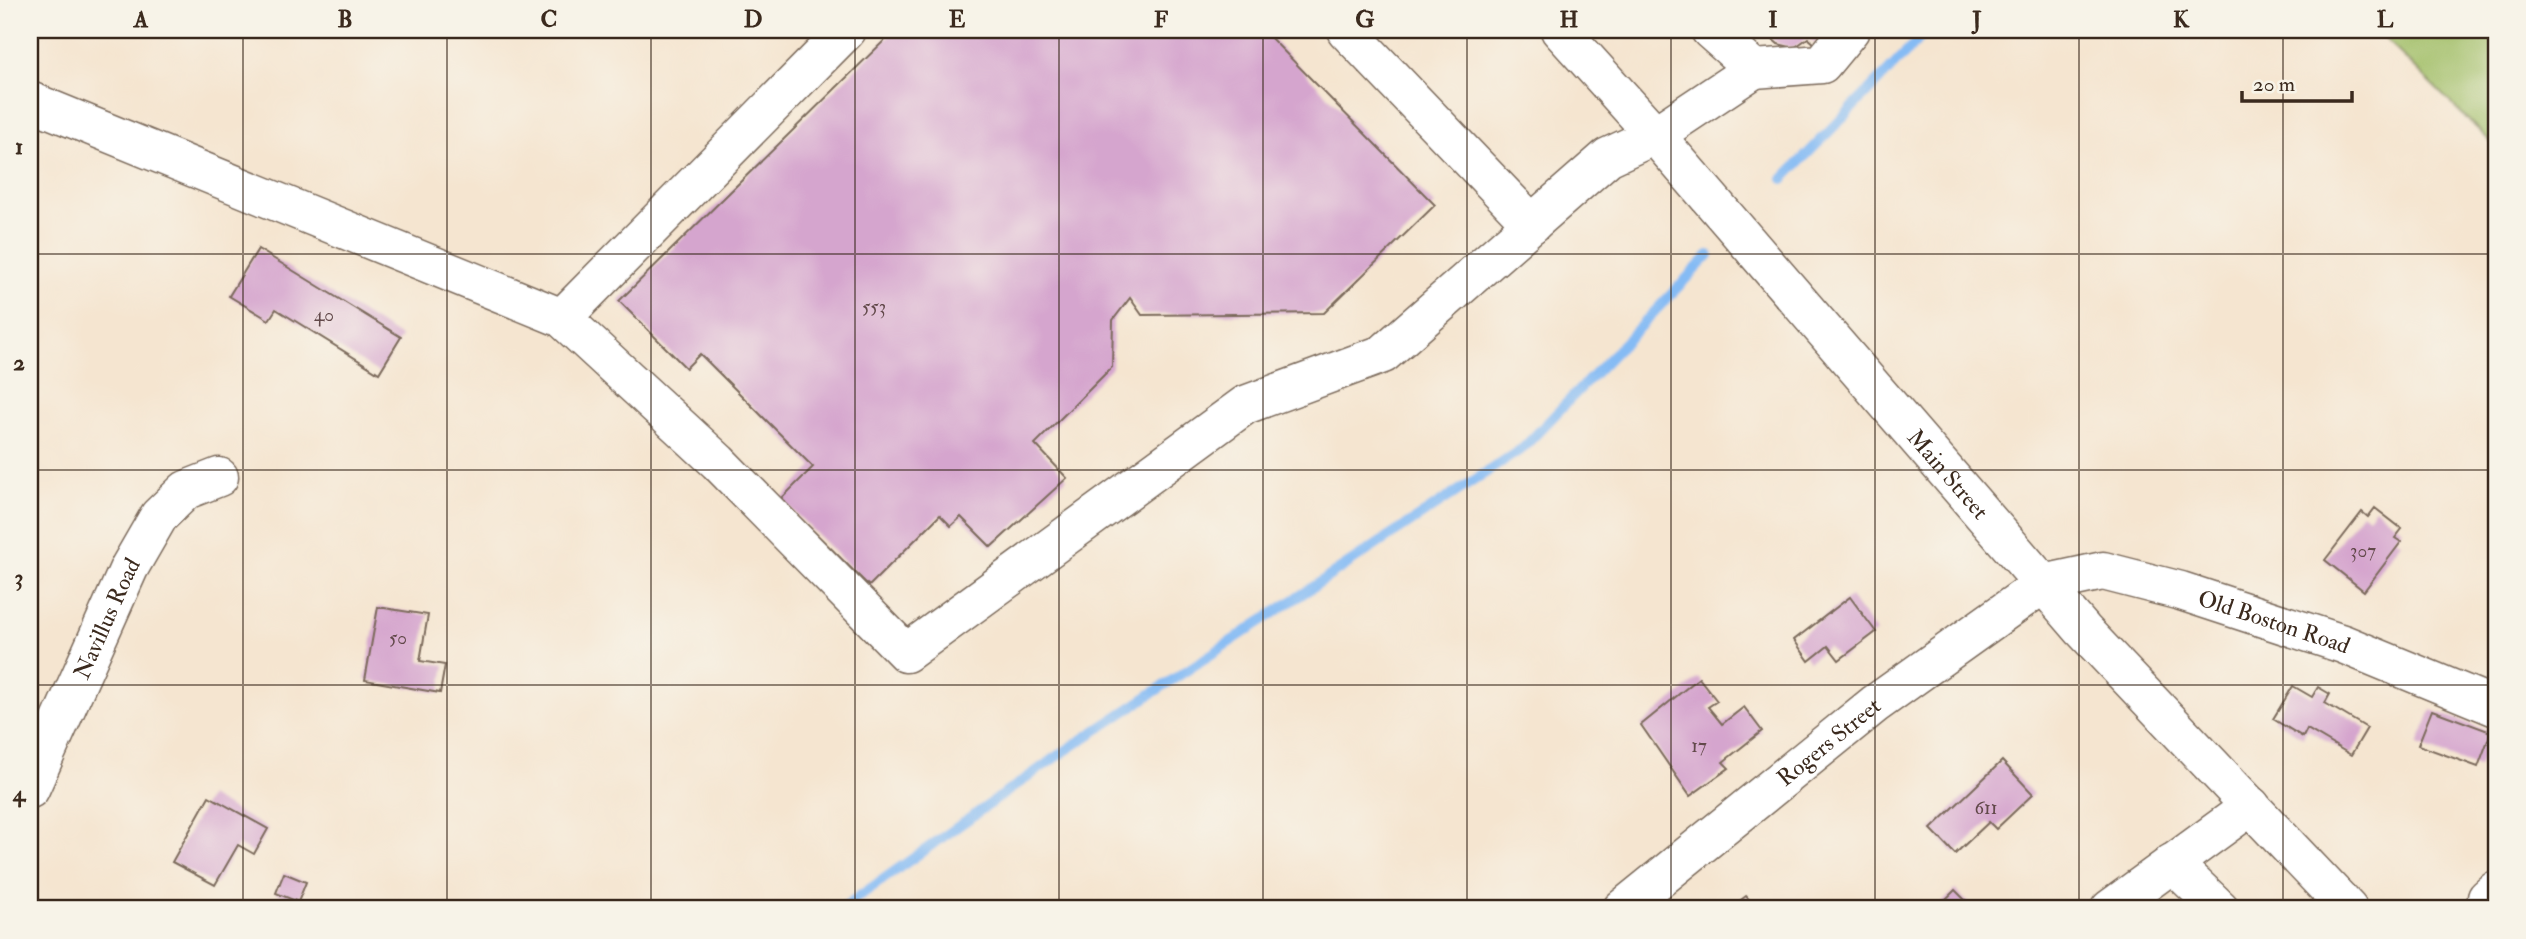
<svg xmlns="http://www.w3.org/2000/svg" width="2526" height="939" viewBox="0 0 2526 939" font-family="'IM FELL Double Pica',serif">
  <rect width="100%" height="100%" fill="#f7f3e8"/>
  <filter id="ink" filterUnits="userSpaceOnUse"><feTurbulence type="fractalNoise" baseFrequency=".0143" numOctaves="2"/><feDisplacementMap in="SourceGraphic" scale="14" xChannelSelector="R" yChannelSelector="G"/><feConvolveMatrix kernelMatrix="1 2 1 2 8 2 1 2 1" color-interpolation-filters="sRGB"/></filter>
  <filter id="wash" filterUnits="userSpaceOnUse"><feTurbulence type="fractalNoise" baseFrequency=".00686" numOctaves="4" result="noise"/><feDisplacementMap in="SourceGraphic" scale="28" xChannelSelector="R" yChannelSelector="G"/><feGaussianBlur stdDeviation="1.57" result="paint"/><feColorMatrix in="noise" values="0 0 0 0 0 0 0 0 0 0 0 0 0 0 0 0 0 1.4 0 .05"/><feComposite in="paint" operator="in"/></filter>
  <g filter="url(#wash)">
    <rect width="100%" height="100%" fill="#f5e5d0"/>
    <polygon fill="#a0be66" stroke="#6e7442" stroke-width="2" points="2376,30 2496,30 2496,147"/>
    <g fill="none" stroke-linecap="round" stroke-linejoin="round">
      <g stroke="#85bbf4" stroke-width="10">
        <polyline points="1783,179 1928,30"/>
        <polyline points="841,909 1059,755 1523,448 1709,255"/>
      </g>
    </g>
    <g id="blocks">
      <g fill="#d5a5ce">
        <polygon points="895,30 1263,30 1435,205 1324,313 1142,315 1130,298 1113,320 1112,367 1035,444 1067,478 991,547 961,517 951,526 940,515 869,586 781,499 813,467 700,354 686,368 619,301"/>
        <polygon points="1768,30 1827,30 1815,44 1808,38 1794,48 1778,44 1771,38"/>
        <polygon points="258,249 401,337 379,373 276,309 269,320 229,296"/>
        <polygon points="2375,508 2402,529 2395,538 2401,542 2364,591 2325,560 2362,512 2368,517"/>
        <polygon points="1850,597 1876,632 1839,660 1828,646 1809,661 1794,640"/>
        <polygon points="378,607 428,615 420,661 445,665 440,693 365,680"/>
        <polygon points="1699,678 1717,701 1708,707 1722,724 1744,707 1762,731 1723,762 1729,768 1690,796 1641,725"/>
        <polygon points="2293,686 2312,697 2318,687 2330,694 2325,703 2367,728 2351,755 2307,729 2303,737 2273,719"/>
        <polygon points="2432,710 2491,732 2478,767 2418,745"/>
        <polygon points="2002,761 2033,794 1996,829 1989,822 1955,854 1931,829"/>
        <polygon points="209,796 268,829 254,854 238,845 215,885 172,862"/>
        <polygon points="284,873 306,882 298,902 276,893"/>
        <polygon points="1955,890 1974,909 1936,909"/>
        <polygon points="1746,896 1757,909 1729,909"/>
      </g>
    </g>
  </g>
  <g filter="url(#ink)">
    <use href="#blocks" fill-opacity="0" stroke="#7c6b5c" stroke-width="2"/>
    <g fill="none" stroke-linecap="round" stroke-linejoin="round">
      <g stroke="#7c6b5c" stroke-width="41">
        <g id="minor">
          <polyline points="1346,30 1532,224"/>
          <polyline points="1754,69 1822,64 1850,30"/>
          <polyline points="30,101 562,318 718,462 906,653 1245,405 1383,354 1608,157 1655,135 1754,69 1710,30"/>
          <polyline points="562,318 847,30"/>
          <path id="s1" d="M 30,789 L 129,568 L 159,516 L 186,490 L 219,477"/>
          <polyline points="2172,863 2220,909"/>
          <polyline points="2496,890 2487,898 2496,906"/>
          <path id="s2" d="M 1622,909 L 1875,704 L 2043,584 L 2103,571 L 2181,591 L 2343,644 L 2496,707"/>
          <polyline points="2110,909 2251,806"/>
        </g>
      </g>
      <g stroke="#7c6b5c" stroke-width="41">
        <g id="major">
          <path id="s3" d="M 1560,30 L 1655,135 L 2083,630 L 2348,909"/>
        </g>
      </g>
      <use href="#minor" stroke="#fff" stroke-width="38"/>
      <use href="#major" stroke="#fff" stroke-width="38"/>
    </g>
  </g>
  <path fill="none" stroke="#3b2a1e" stroke-width="2" stroke-opacity="0.55" d="M 243,30 L 243,909M 447,30 L 447,909M 651,30 L 651,909M 855,30 L 855,909M 1059,30 L 1059,909M 1263,30 L 1263,909M 1467,30 L 1467,909M 1671,30 L 1671,909M 1875,30 L 1875,909M 2079,30 L 2079,909M 2283,30 L 2283,909M 30,254 L 2496,254M 30,470 L 2496,470M 30,685 L 2496,685"/>
  <g text-anchor="middle" dominant-baseline="central" stroke-width="5" stroke-linejoin="round" paint-order="stroke">
    <g font-size="19" fill="#62494a">
      <text x="874" y="307">553</text>
      <text x="324" y="315">40</text>
      <text x="2363" y="551">307</text>
      <text x="398" y="638">50</text>
      <text x="1699" y="746">17</text>
      <text x="1986" y="808">611</text>
    </g>
    <g font-size="23" fill="#3b2a1e" stroke="#f7f3e8">
      <text stroke="none"><textPath href="#s3" startOffset="590">Main Street</textPath></text>
      <text stroke="none"><textPath href="#s1" startOffset="187">Navillus Road</textPath></text>
      <text stroke="none"><textPath href="#s2" startOffset="772">Old Boston Road</textPath></text>
      <text stroke="none"><textPath href="#s2" startOffset="266">Rogers Street</textPath></text>
    </g>
  </g>
  <rect width="2526" height="939" fill="none" stroke="#f7f3e8" stroke-width="77"/>
  <path d="M2242 91v10h110v-10" fill="none" stroke="#3b2a1e" stroke-width="3.5"/>
  <text x="2253" y="91" font-size="21" fill="#3b2a1e" stroke="#f7f3e8" stroke-width="5" paint-order="stroke">20 m</text>
  <rect x="38" y="38" width="2450" height="862" fill="none" stroke="#3b2a1e" stroke-width="2.5"/>
  <g font-size="23" text-anchor="middle" font-weight="bold" fill="#3b2a1e">
    <text x="141" y="27">A</text>
    <text x="345" y="27">B</text>
    <text x="549" y="27">C</text>
    <text x="753" y="27">D</text>
    <text x="957" y="27">E</text>
    <text x="1161" y="27">F</text>
    <text x="1365" y="27">G</text>
    <text x="1569" y="27">H</text>
    <text x="1773" y="27">I</text>
    <text x="1977" y="27">J</text>
    <text x="2181" y="27">K</text>
    <text x="2385" y="27">L</text>
    <text x="19" y="154">1</text>
    <text x="19" y="370">2</text>
    <text x="19" y="585">3</text>
    <text x="19" y="801">4</text>
  </g>
</svg>
